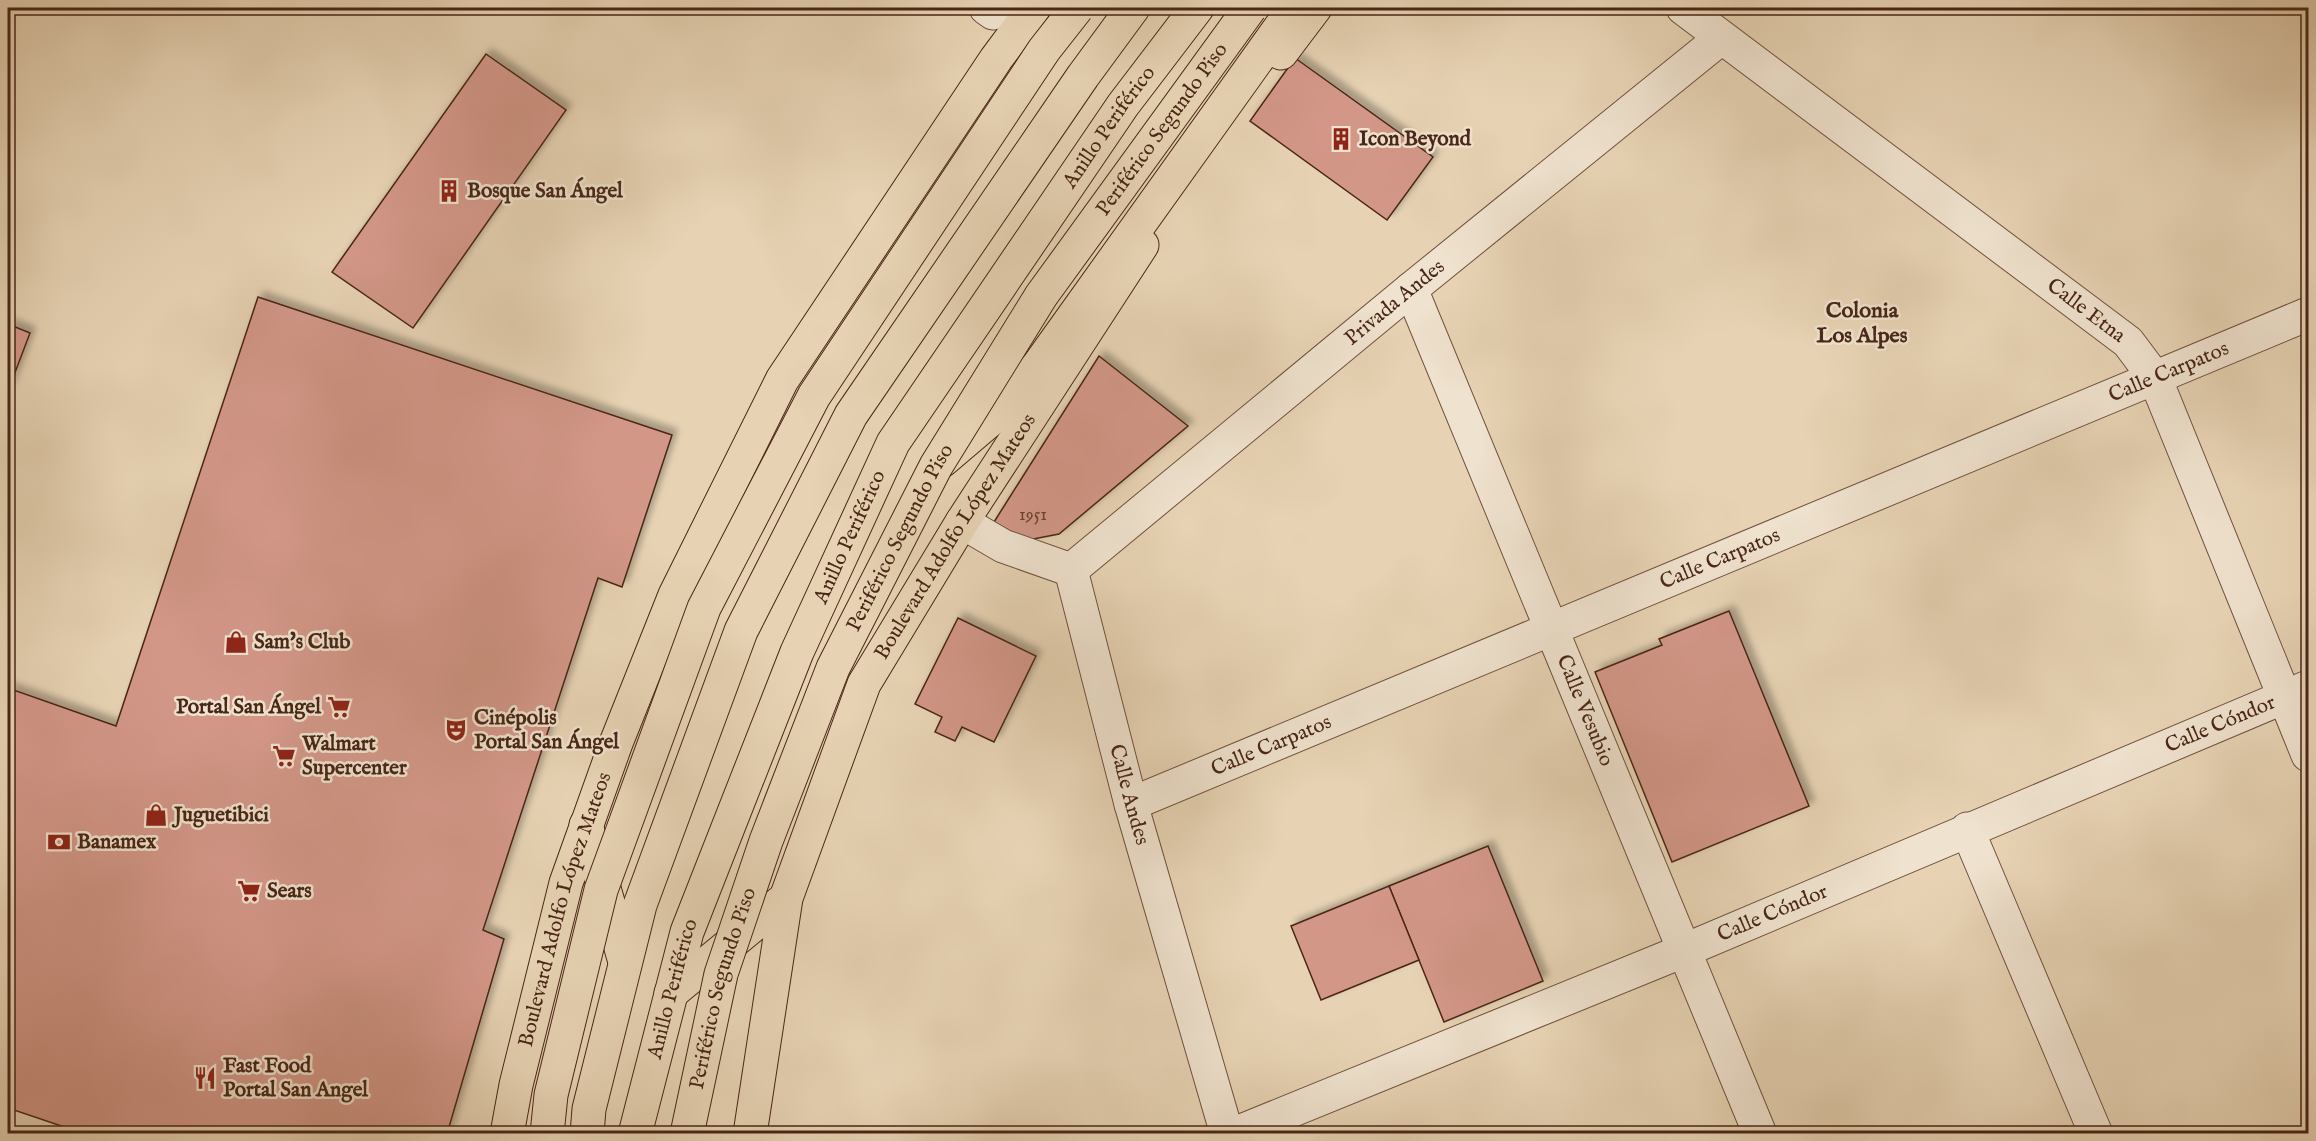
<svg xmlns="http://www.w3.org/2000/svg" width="2316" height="1141" viewBox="0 0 2316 1141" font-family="'IM FELL English',serif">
  <defs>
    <filter id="shadow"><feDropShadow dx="5.5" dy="-5.5" stdDeviation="3" flood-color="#0004"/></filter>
  </defs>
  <rect width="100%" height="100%" fill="#e7d3b4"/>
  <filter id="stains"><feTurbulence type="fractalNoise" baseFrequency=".00333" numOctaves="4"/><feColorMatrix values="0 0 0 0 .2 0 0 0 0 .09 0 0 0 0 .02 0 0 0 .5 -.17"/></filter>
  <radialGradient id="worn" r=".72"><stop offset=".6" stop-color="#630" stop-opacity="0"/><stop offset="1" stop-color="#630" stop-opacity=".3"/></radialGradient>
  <g fill="#d39788" stroke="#492616" stroke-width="1.5" filter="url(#shadow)">
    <polygon points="486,54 566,110 413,328 332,272"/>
    <polygon points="1295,58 1433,157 1387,220 1250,121"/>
    <polygon points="258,297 672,435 622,587 598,578 483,930 504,939 447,1134 85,1134 8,1108 8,688 116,726"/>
    <polygon points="8,324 30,333 8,391"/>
    <polygon points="1099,356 1188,426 1059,534 1013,543 994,522"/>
    <polygon points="1729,611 1809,806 1672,862 1595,672 1662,645 1659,639"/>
    <polygon points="958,618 1036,656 994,742 962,727 955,741 935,732 942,717 915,704"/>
    <polygon points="1488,846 1543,981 1444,1022 1389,886"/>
    <polygon points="1389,886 1419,960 1321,1000 1291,926"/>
  </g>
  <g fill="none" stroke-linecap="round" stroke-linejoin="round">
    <g stroke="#70513e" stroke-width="35">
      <g id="minor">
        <polyline points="986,8 993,13"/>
        <path id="s1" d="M 1683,8 L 2128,342 L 2155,378 L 2308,755"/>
        <path id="s2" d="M 1411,289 L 1760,1134"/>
        <polyline points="962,522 1003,546 1071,570"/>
        <path id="s3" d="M 1071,570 L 1411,289 L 1721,38"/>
        <path id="s4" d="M 1071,570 L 1131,804 L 1227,1134"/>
        <path id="s5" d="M 1131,804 L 2308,314"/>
        <polyline points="1967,829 2096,1134"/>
        <path id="s6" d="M 1234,1134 L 1683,951 L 2308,687"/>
      </g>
    </g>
    <g stroke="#492616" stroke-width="35">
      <g id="major">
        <polyline points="1281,53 1315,8"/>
        <path id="s7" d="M 507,1134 L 516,1085 L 566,883 L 616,743 L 675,595 L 782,380 L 996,59 L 1034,8"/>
        <path id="s8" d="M 750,1134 L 786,898 L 864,684 L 962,522 L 1142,245"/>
      </g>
    </g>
    <g stroke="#492616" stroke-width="35">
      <g id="highway">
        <polyline points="942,461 989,421 1038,366 1294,8"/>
        <polyline points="586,825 625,962"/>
        <polyline points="671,993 786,898"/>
        <polyline points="587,1134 589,1109 640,905 741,631 851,415 1083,76 1133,8"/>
        <path id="s9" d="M 635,1134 L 687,932 L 797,652 L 893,443 L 1123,105 L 1197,8"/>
      </g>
    </g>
    <use href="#minor" stroke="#efe2ce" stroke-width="33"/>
    <use href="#major" stroke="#e7d3b4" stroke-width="33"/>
    <use href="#highway" stroke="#e7d3b4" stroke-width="33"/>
    <g stroke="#492616" stroke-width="35" stroke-linecap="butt">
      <g id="highway-bridge">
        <polyline points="547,1134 551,1095 601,890 704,608 814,396 1044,50 1077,8"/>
        <path id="s10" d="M 687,1134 L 721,974 L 766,841 L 833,668 L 936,466 L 1041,296 L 1250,8"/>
      </g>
    </g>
    <use href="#highway-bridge" stroke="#e7d3b4" stroke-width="33"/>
  </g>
  <defs>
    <g id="building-bare" transform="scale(1.8)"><path d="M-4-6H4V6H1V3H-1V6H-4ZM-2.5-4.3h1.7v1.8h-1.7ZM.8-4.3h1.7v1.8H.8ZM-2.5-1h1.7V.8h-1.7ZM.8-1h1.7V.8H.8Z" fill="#8f2418" stroke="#efe2ce" stroke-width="2.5" paint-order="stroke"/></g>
    <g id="shop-bare" transform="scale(1.8)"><path d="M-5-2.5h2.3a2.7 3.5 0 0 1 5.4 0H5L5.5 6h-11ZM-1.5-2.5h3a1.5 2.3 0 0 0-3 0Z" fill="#8f2418" stroke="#efe2ce" stroke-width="2.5" paint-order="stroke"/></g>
    <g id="supermarket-bare" transform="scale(1.8)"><path d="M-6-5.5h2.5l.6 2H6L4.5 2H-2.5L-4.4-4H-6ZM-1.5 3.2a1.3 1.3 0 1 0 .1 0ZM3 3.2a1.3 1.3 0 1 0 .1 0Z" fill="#8f2418" stroke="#efe2ce" stroke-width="2.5" paint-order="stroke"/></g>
    <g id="theatre-bare" transform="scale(1.8)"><path d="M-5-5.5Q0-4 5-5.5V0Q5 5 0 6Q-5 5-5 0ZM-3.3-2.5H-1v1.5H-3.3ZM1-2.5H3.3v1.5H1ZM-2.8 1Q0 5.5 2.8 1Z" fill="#8f2418" stroke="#efe2ce" stroke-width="2.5" paint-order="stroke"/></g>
    <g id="bank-bare" transform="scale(1.8)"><path d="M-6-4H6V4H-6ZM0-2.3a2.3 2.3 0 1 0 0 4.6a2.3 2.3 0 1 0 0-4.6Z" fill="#8f2418" stroke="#efe2ce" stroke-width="2.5" paint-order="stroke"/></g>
    <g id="restaurant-bare" transform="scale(1.8)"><path d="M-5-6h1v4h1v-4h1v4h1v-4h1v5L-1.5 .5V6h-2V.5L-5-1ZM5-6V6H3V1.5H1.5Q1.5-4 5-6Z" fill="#8f2418" stroke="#efe2ce" stroke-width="2.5" paint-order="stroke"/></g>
  </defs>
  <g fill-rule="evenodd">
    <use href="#building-bare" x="1341" y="139"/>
    <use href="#building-bare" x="449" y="191"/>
    <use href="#shop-bare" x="236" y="642"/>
    <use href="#supermarket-bare" x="339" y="707"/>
    <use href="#theatre-bare" x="456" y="730"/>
    <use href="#supermarket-bare" x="284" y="756"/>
    <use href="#shop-bare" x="156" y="815"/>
    <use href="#bank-bare" x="59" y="842"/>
    <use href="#supermarket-bare" x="249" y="891"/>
    <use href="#restaurant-bare" x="205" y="1078"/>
  </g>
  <g text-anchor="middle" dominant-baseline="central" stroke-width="5" stroke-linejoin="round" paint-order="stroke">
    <g font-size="18" fill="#6c4232">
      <text x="1033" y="515">1951</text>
    </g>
    <g font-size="21" fill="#492616" stroke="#efe2ce">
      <text stroke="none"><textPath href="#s9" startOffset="1122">Anillo Periférico</textPath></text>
      <text stroke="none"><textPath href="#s10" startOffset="1122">Periférico Segundo Piso</textPath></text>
      <text stroke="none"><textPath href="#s3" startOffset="420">Privada Andes</textPath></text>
      <text stroke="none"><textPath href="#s1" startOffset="504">Calle Etna</textPath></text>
      <text stroke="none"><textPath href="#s5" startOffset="1124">Calle Carpatos</textPath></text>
      <text stroke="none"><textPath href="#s9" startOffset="636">Anillo Periférico</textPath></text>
      <text stroke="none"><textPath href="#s8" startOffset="640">Boulevard Adolfo López Mateos</textPath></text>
      <text stroke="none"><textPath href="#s10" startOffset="636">Periférico Segundo Piso</textPath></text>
      <text stroke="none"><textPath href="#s5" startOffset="638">Calle Carpatos</textPath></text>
      <text stroke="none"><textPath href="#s2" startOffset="456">Calle Vesubio</textPath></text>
      <text stroke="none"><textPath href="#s6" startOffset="1068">Calle Cóndor</textPath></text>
      <text stroke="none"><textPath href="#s5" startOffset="152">Calle Carpatos</textPath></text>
      <text stroke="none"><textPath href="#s4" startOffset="232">Calle Andes</textPath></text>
      <text stroke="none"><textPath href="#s7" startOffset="232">Boulevard Adolfo López Mateos</textPath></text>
      <text stroke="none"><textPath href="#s6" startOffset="582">Calle Cóndor</textPath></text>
      <text stroke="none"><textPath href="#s10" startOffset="150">Periférico Segundo Piso</textPath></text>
      <text stroke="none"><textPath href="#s9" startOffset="150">Anillo Periférico</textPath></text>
    </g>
    <g font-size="21" font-weight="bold" fill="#492616" stroke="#efe2ce" text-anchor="start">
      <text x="1359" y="139">Icon Beyond</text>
      <text x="467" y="191">Bosque San Ángel</text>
      <text x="254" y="642">Sam's Club</text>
      <text x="321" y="707" text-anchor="end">Portal San Ángel</text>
      <text x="474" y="718">Cinépolis<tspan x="474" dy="24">Portal San Ángel</tspan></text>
      <text x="302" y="744">Walmart<tspan x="302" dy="24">Supercenter</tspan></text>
      <text x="174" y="815">Juguetibici</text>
      <text x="77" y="842">Banamex</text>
      <text x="267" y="891">Sears</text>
      <text x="223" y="1066">Fast Food<tspan x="223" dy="24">Portal San Angel</tspan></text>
    </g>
    <g font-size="22" font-weight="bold" fill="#492616" stroke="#efe2ce">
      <text x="1862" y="311">Colonia<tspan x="1862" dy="25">Los Alpes</tspan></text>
    </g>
  </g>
  <rect width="2316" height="1141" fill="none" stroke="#e7d3b4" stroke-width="30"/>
  <rect x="9" y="9" width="2298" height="1123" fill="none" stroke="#492616" stroke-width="3"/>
  <rect x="15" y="15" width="2286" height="1111" fill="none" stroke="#492616" stroke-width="1.5"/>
  <rect width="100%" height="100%" filter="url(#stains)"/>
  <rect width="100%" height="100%" fill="url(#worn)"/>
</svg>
